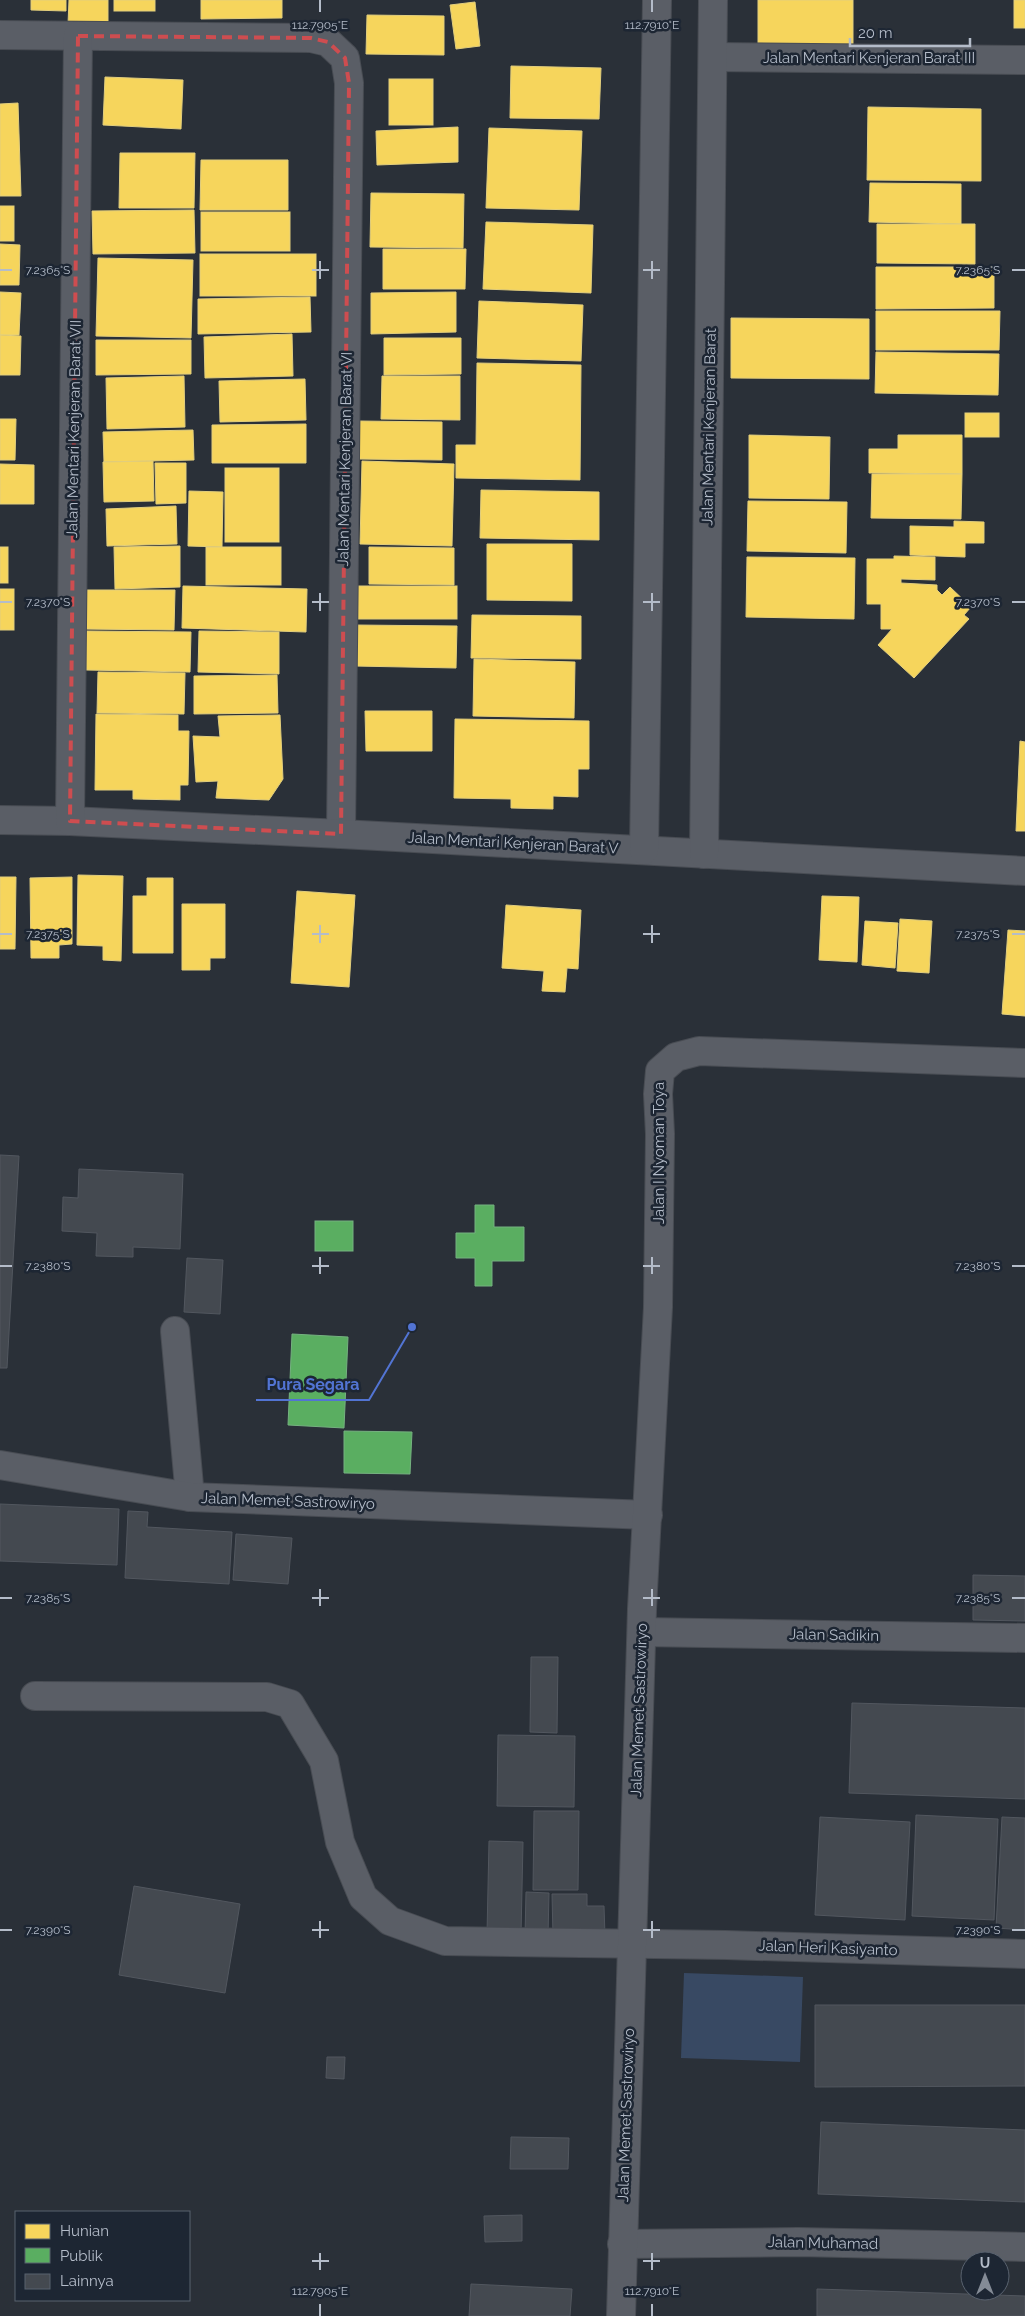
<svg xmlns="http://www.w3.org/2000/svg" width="1025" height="2316" viewBox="0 0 1025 2316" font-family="Raleway,sans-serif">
  <rect width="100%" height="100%" fill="#2a3038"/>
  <polygon fill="#384963" points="684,1973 803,1977 800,2062 681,2058"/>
  <g fill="#f6d55c" stroke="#e2ce7d">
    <polygon points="31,0 66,0 66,11 31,10"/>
    <polygon points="69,0 108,0 108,24 68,24"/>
    <rect x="114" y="0" width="41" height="11"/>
    <polygon points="201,0 282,0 282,18 201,19"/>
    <rect x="758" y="0" width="95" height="46"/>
    <rect x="1014" y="0" width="11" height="28"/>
    <polygon points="475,2 480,46 456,49 450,5"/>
    <polygon points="367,15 444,16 444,55 366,54"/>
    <polygon points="511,66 601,68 599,119 510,118"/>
    <polygon points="105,77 183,80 181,129 103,125"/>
    <rect x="389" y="79" width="44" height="46"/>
    <polygon points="18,103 21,196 0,196 0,104"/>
    <polygon points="868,107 981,109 981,181 867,180"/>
    <polygon points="458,127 458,162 377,165 376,131"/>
    <polygon points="489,128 582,131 579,210 486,208"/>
    <polygon points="120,153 195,153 194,208 119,208"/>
    <polygon points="201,160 288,160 288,210 200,210"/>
    <polygon points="870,183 961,184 961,224 869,222"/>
    <polygon points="371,193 464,194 463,248 370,247"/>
    <rect x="0" y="206" width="14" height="35"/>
    <polygon points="194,210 195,253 93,254 92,211"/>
    <rect x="201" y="212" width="89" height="39"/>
    <polygon points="486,222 593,225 591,293 483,289"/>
    <polygon points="877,224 975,224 975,264 877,263"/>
    <polygon points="0,244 20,245 19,285 0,285"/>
    <polygon points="383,249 466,249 465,289 383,289"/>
    <rect x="200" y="254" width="116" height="42"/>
    <polygon points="98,258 193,260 191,338 96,336"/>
    <polygon points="876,267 994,267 994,308 876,309"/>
    <polygon points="0,292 21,293 19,335 0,335"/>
    <polygon points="456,292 456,332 371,334 371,293"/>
    <polygon points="310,297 311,332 198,334 198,299"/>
    <polygon points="479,301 583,305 581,361 477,358"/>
    <polygon points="876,311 1000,311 999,350 876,350"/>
    <polygon points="731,318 869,319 869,379 731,378"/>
    <polygon points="292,334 293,376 205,378 204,337"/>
    <polygon points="0,335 21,336 20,375 0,375"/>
    <polygon points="384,338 461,338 461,374 384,375"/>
    <polygon points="96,340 191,340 191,374 96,375"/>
    <polygon points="876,352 999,354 998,395 875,393"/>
    <polygon points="477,363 581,365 580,480 456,478 456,445 476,445"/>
    <polygon points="184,376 185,427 107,429 106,378"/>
    <polygon points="382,376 460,376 460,420 381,419"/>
    <polygon points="305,379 306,420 220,422 219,381"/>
    <rect x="965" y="413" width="34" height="24"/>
    <polygon points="0,419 16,419 15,460 0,460"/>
    <polygon points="359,421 442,422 442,460 358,459"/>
    <polygon points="306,424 306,463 212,463 212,425"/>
    <polygon points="193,430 194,460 104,462 103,432"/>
    <polygon points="749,435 830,437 829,499 749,498"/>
    <polygon points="898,435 962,435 962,474 869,473 869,449 898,449"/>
    <polygon points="153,461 154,501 104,502 103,462"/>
    <polygon points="362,461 454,464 452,546 360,544"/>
    <polygon points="155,463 186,463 186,503 156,504"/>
    <polygon points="0,464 34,465 34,504 0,504"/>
    <rect x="225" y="468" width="54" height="74"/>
    <polygon points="872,474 962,474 961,519 871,518"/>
    <polygon points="481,490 599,492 599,540 480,538"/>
    <polygon points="189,491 223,492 222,547 188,546"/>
    <polygon points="748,501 847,502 846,553 747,551"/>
    <polygon points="176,506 177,544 107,546 106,509"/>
    <polygon points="954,521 984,522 984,543 965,543 965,557 910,555 910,526 954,527"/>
    <polygon points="487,544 572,544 572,601 487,600"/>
    <polygon points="180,546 180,587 115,589 114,547"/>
    <rect x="0" y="547" width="8" height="36"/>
    <rect x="206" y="547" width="75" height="38"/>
    <polygon points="369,547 454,548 454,585 369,584"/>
    <polygon points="894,556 935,557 935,580 901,579 901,583 937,585 937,590 942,595 950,587 971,607 964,615 969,619 914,678 878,645 892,629 881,629 881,604 867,604 867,559 894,559"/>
    <polygon points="747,557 855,558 854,619 746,617"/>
    <polygon points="183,586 307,589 306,632 182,628"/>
    <rect x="352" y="586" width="105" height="33"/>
    <rect x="0" y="589" width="14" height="41"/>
    <polygon points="82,590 175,590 174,630 82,629"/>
    <polygon points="472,615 581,616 581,659 471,658"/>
    <polygon points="355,625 457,626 456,668 354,666"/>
    <polygon points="86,631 191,632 190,672 86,670"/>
    <polygon points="199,631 279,632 279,674 198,672"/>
    <polygon points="474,659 575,662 574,718 473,716"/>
    <polygon points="98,672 185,673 184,714 97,713"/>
    <polygon points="277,675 278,713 194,714 194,676"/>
    <polygon points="365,711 432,711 432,751 366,751"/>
    <polygon points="96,714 178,715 178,731 189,731 188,785 180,785 180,800 133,799 133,790 95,790"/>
    <polygon points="280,715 283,779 269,800 216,798 218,781 196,782 193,736 220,737 218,716"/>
    <polygon points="455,719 589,721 589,769 578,769 578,797 553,796 553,809 511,808 511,799 454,798"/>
    <polygon points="1020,741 1025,742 1025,831 1016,831"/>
    <polygon points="78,875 123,876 121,961 103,960 103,946 77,945"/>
    <polygon points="0,877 16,877 15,949 0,949"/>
    <polygon points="72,877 72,944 59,945 59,958 31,958 30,878"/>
    <polygon points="147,878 173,878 173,953 133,953 133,896 147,896"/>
    <polygon points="297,891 355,895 349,987 291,983"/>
    <polygon points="822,896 859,897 857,962 819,960"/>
    <polygon points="182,904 225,904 225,958 210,958 210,970 182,970"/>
    <polygon points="506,905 581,910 578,969 567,968 565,992 542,991 544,971 502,968"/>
    <polygon points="900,919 932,921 929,973 897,971"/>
    <polygon points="865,921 898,923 895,968 862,965"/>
    <polygon points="1008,930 1025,931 1025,1016 1002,1014"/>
  </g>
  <g fill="#5aae61" stroke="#75b280">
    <polygon points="475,1205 494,1205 494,1227 524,1227 524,1261 492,1261 492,1286 475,1286 475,1258 456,1258 456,1233 475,1233"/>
    <rect x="315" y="1221" width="38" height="30"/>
    <polygon points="292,1334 348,1337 344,1428 288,1425"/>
    <polygon points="344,1431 412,1432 410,1474 344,1473"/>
  </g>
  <g fill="#444950" stroke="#52575f">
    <polygon points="0,1155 19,1156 7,1368 0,1368"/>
    <polygon points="79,1169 183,1174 180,1249 133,1247 133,1257 96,1256 97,1233 62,1231 63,1197 78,1198"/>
    <polygon points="187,1258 223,1260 220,1314 184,1312"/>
    <polygon points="0,1504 119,1509 117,1565 0,1561"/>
    <polygon points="128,1511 148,1512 147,1527 232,1532 229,1584 125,1578"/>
    <polygon points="236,1534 292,1538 288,1584 233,1580"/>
    <polygon points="973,1575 1025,1576 1025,1621 973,1620"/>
    <polygon points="531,1657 558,1657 557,1733 530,1732"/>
    <polygon points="852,1703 1025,1708 1025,1799 849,1793"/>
    <polygon points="498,1735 575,1736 574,1807 497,1806"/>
    <polygon points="534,1811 579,1811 578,1890 533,1890"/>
    <polygon points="916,1815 998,1819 994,1920 912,1916"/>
    <polygon points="820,1817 910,1822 905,1920 815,1915"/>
    <polygon points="1002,1817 1025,1818 1025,1930 996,1928"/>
    <polygon points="489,1841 523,1842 521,1935 487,1934"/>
    <polygon points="134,1886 240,1904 225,1993 119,1975"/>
    <polygon points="526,1892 549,1893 548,1936 525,1936"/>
    <polygon points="552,1894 587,1894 587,1906 604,1906 605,1936 553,1936"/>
    <polygon points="815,2005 1025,2005 1025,2086 815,2087"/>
    <polygon points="327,2057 345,2057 344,2079 326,2078"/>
    <polygon points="821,2122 1025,2130 1025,2202 818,2194"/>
    <polygon points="511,2137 569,2138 568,2169 510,2169"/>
    <polygon points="522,2215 522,2241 485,2242 484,2216"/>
    <polygon points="471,2284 572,2289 570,2316 469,2316"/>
    <polygon points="817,2289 1025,2296 1025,2316 817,2316"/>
  </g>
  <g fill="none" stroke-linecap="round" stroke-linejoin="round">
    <g stroke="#484c53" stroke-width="30">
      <g id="minor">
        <polyline points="0,35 311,38 328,42 345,58 349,83 341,834"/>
        <polyline points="713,57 1025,60"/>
        <polyline points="0,820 70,821 341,834 1025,871"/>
        <polyline points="70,821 78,36"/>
        <polyline points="644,850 657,0"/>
        <polyline points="704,854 713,0"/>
        <polyline points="175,1331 190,1497"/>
        <polyline points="0,1465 190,1497 648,1515"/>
        <polyline points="642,1632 1025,1638"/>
        <polyline points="35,1696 267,1697 290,1704 324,1761 340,1842 363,1897 390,1921 445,1941 726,1945 1025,1954"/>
        <polyline points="622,2244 798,2242 1025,2247"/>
        <polyline points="621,2316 642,1609 658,1307 660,1134 658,1094 660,1071 676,1057 699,1051 1025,1063"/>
      </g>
    </g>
    <use href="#minor" stroke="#5a5e66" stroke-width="28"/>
  </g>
  <path fill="none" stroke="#ce4d50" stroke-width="4" stroke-dasharray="10 6" stroke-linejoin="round" d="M 78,36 L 311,38 L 328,42 L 345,58 L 349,83 L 341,834 L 70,821 Z"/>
  <path fill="none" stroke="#b4bcc9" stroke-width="2" d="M 320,0 L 320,12M 652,0 L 652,12M 320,261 L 320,279M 652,261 L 652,279M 0,270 L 12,270M 312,270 L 329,270M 643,270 L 660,270M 1012,270 L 1025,270M 320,593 L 320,611M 652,593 L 652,611M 0,602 L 12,602M 312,602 L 329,602M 643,602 L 660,602M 1012,602 L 1025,602M 320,925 L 320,943M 652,925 L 652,943M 0,934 L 12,934M 312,934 L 329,934M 643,934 L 660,934M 1012,934 L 1025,934M 320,1257 L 320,1274M 652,1257 L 652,1274M 0,1266 L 12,1266M 312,1266 L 329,1266M 643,1266 L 660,1266M 1012,1266 L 1025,1266M 320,1589 L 320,1606M 652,1589 L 652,1606M 0,1598 L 12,1598M 312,1598 L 329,1598M 643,1598 L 660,1598M 1012,1598 L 1025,1598M 320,1921 L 320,1938M 652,1921 L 652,1938M 0,1930 L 12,1930M 312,1930 L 329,1930M 643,1930 L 660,1930M 1012,1930 L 1025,1930M 320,2253 L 320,2270M 652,2253 L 652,2270M 312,2261 L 329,2261M 643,2261 L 660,2261M 320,2304 L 320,2316M 652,2304 L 652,2316"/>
  <g text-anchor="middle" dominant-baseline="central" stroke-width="5" stroke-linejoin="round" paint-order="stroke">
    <g font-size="15" fill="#b4bcc9" stroke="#1d2633">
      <text x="869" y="58">Jalan Mentari Kenjeran Barat III</text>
      <text transform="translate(709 427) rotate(-89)">Jalan Mentari Kenjeran Barat</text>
      <text transform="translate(74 429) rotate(-89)">Jalan Mentari Kenjeran Barat VII</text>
      <text transform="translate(345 459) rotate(-89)">Jalan Mentari Kenjeran Barat VI</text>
      <text transform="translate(513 843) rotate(3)">Jalan Mentari Kenjeran Barat V</text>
      <text transform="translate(659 1153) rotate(-90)">Jalan I Nyoman Toya</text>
      <text transform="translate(288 1501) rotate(2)">Jalan Memet Sastrowiryo</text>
      <text transform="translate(834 1635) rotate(1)">Jalan Sadikin</text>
      <text transform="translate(639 1710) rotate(-88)">Jalan Memet Sastrowiryo</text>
      <text transform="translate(828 1948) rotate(2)">Jalan Heri Kasiyanto</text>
      <text transform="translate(626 2115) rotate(-88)">Jalan Memet Sastrowiryo</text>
      <text transform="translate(823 2243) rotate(1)">Jalan Muhamad</text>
    </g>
  </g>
  <g font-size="12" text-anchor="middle" fill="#b4bcc9" stroke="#1d2633" stroke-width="5" stroke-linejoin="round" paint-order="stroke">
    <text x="320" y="29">112.7905°E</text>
    <text x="652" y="29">112.7910°E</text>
    <text x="48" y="274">7.2365°S</text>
    <text x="978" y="274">7.2365°S</text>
    <text x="48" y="606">7.2370°S</text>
    <text x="978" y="606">7.2370°S</text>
    <text x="48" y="938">7.2375°S</text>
    <text x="978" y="938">7.2375°S</text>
    <text x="48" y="1270">7.2380°S</text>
    <text x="978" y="1270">7.2380°S</text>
    <text x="48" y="1602">7.2385°S</text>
    <text x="978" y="1602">7.2385°S</text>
    <text x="48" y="1934">7.2390°S</text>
    <text x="978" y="1934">7.2390°S</text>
    <text x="320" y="2295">112.7905°E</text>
    <text x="652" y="2295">112.7910°E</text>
  </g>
  <path fill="none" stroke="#5274d3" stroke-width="2" d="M412 1327L369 1400H256"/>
  <circle fill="#5274d3" stroke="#1d2633" stroke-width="2" cx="412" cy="1327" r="5"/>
  <g font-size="16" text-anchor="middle" font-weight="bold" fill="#5274d3" stroke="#1d2633" stroke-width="5" stroke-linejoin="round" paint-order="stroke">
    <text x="313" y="1390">Pura Segara</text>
  </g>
  <rect x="15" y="2211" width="175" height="90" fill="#1d2633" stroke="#59626f"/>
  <rect x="25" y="2224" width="25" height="15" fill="#f6d55c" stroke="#59626f"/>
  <text x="60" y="2236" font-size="15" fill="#b4bcc9">Hunian</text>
  <rect x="25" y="2248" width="25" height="15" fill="#5aae61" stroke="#59626f"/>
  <text x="60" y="2261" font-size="15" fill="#b4bcc9">Publik</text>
  <rect x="25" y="2274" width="25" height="15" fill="#444950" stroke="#59626f"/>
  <text x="60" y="2286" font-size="15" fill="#b4bcc9">Lainnya</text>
  <g transform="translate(985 2276)"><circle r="24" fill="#1d2633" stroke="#59626f"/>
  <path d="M0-4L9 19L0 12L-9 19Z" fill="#848b96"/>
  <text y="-8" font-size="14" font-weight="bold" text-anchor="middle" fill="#b4bcc9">U</text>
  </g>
  <path d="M850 38v8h120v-8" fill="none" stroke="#b4bcc9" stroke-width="2.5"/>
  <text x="858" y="38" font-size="15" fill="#b4bcc9" stroke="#1d2633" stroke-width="4" paint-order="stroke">20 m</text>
</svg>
